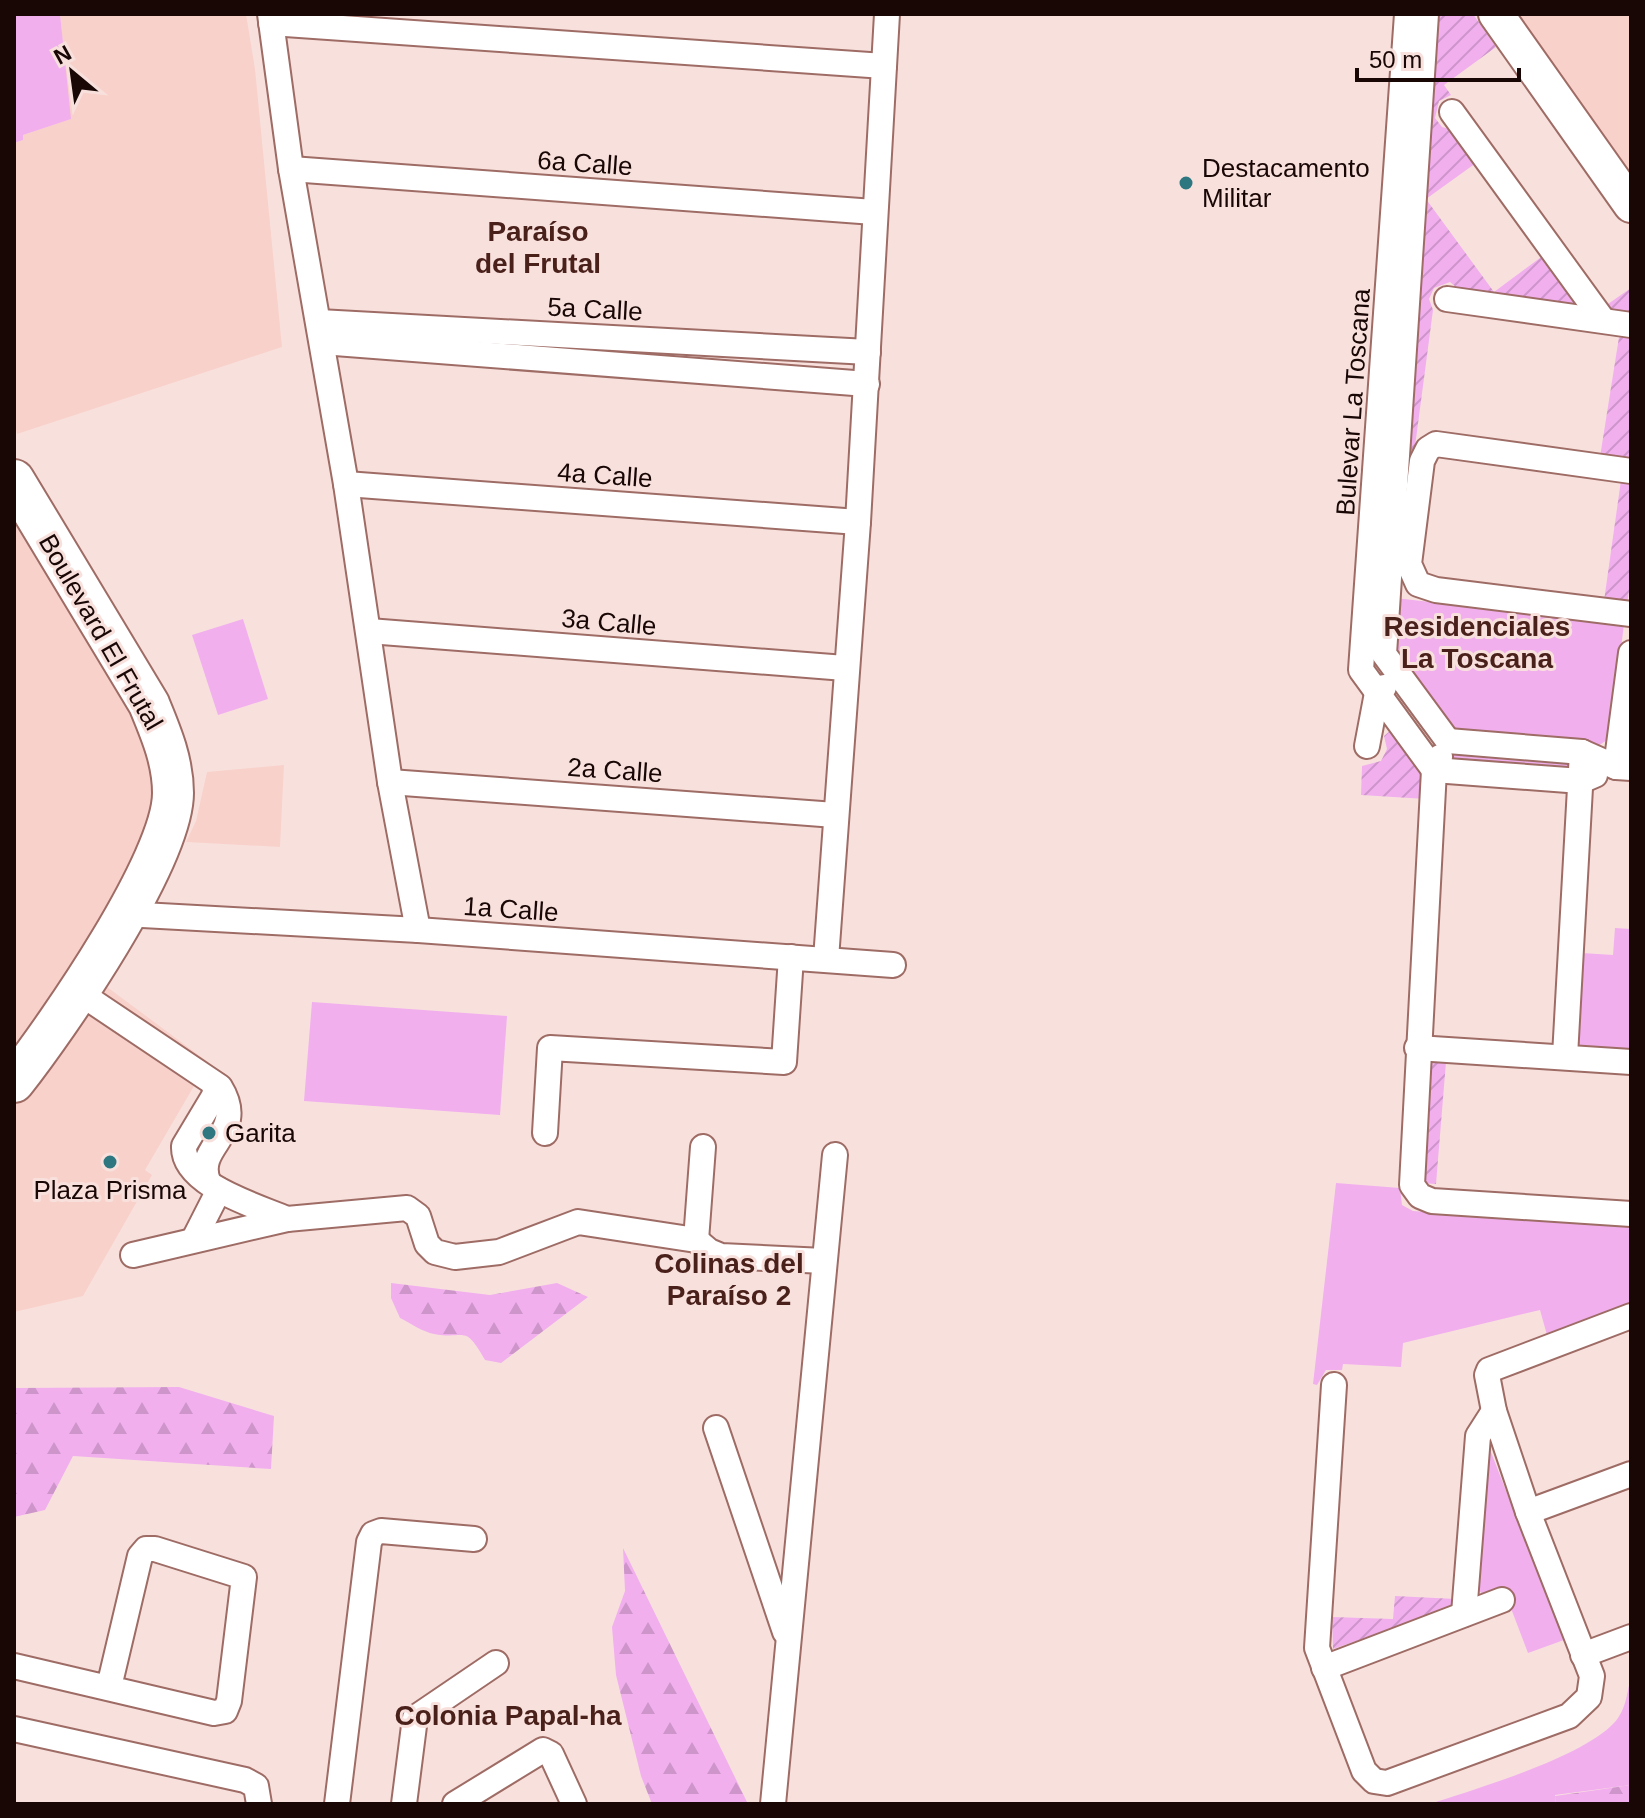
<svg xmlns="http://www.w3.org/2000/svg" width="1645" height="1818" viewBox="0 0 1645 1818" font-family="Helvetica,sans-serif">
  <defs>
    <pattern id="forest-firs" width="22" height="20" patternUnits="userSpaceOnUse" patternTransform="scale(2)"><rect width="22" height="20" fill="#f1afee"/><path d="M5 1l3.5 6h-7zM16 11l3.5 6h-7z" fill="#ce95cb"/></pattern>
    <pattern id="garden-furrows" width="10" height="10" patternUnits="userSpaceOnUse" patternTransform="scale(2)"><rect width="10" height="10" fill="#f1afee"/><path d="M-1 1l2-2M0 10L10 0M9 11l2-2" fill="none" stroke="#ce95cb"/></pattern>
  </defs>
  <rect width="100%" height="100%" fill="#f8e1dd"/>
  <g fill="#f9d1cb">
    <polygon points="60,14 246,14 255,69 282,347 17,434 14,419 14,143 23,140 23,135 70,119"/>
    <polygon points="1515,14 1631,14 1631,176"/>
    <polygon points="14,523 103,661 132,713 148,754 153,805 103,984 208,1062 145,1170 152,1175 83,1296 14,1312"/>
    <polygon points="284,765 280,847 186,842 196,821 207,772"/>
  </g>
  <g fill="#f1afee">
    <polygon points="14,14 60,14 71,119 23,135 23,140 14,143"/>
    <polygon points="1395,598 1624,624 1610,738 1598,746 1457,734 1391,646"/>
    <polygon points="243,619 268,699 218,715 192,635"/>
    <polygon points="1448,741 1582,752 1581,781 1434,770"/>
    <polygon points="1615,928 1631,929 1631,1053 1575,1050 1582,953 1613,955"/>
    <polygon points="312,1002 507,1016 500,1115 304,1101"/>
    <polygon points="1336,1183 1400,1188 1402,1205 1413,1211 1631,1227 1631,1305 1547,1335 1540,1310 1403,1343 1401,1367 1343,1364 1342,1370 1326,1370 1317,1385 1313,1384"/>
    <polygon points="1489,1447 1564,1640 1528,1653 1504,1590 1483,1595 1477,1588"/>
    <path d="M 1631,1677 L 1631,1785 L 1555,1795 L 1556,1804 L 1430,1804 C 1475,1789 1592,1755 1618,1718 C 1627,1705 1627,1691 1631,1677 Z"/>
  </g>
  <g fill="url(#forest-firs)">
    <path d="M 391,1283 L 490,1295 L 557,1283 L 588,1297 L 501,1363 L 485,1360 C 464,1323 466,1340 434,1334 C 423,1332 410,1323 400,1318 L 391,1298 Z"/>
    <polygon points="179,1387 274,1416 271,1469 73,1456 45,1510 14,1517 14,1388"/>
    <polygon points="623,1548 748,1804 652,1804 641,1776 616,1675 612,1627 625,1591"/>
    <polygon points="1631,1785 1631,1804 1556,1804 1555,1796"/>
  </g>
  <g fill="url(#garden-furrows)">
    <polygon points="1438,14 1473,14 1496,47 1444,85 1451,95 1439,101 1435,118 1442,127 1453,130 1476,163 1426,199 1494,292 1544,255 1584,310 1463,293 1450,282 1434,288 1429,299 1433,310 1395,598"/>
    <polygon points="1631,288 1631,314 1608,311 1605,306"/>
    <polygon points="1619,337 1631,338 1631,461 1600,457"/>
    <polygon points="1621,480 1631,481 1631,578 1627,604 1604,601"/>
    <polygon points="1391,730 1427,778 1426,799 1361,795 1362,766 1381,761 1387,749 1384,736"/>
    <polygon points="1432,1061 1446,1062 1436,1184 1422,1183"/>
    <polygon points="1395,1596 1456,1599 1455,1607 1333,1649 1332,1617 1393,1619"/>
  </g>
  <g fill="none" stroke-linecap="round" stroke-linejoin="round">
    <g stroke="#9e6c65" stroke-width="28">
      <g id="street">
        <polyline points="270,14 291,169 346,484 390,782 418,930"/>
        <polyline points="1407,14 1361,670 1434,770"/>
        <polyline points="1426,14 1384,654 1448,741"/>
        <polyline points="271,23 884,66"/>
        <polyline points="1452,112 1603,320"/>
        <polyline points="291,169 874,212"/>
        <polyline points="1447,299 1631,325"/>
        <polyline points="319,322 868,352"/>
        <polyline points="322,342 867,384"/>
        <polyline points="1631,471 1436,444 1428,449 1422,461 1409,564 1418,584 1436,590 1631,614"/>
        <polyline points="346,484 858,522"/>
        <polyline points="369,631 845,668"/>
        <polyline points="1448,741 1582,752 1616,767 1631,768"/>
        <polyline points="1367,746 1377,693 1384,687"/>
        <polyline points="1440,757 1434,770 1412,1185 1420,1196 1432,1201 1631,1214"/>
        <polyline points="1616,767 1631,653"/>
        <polyline points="1434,770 1581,781 1595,775"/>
        <polyline points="390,782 835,815"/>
        <polyline points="124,914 418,930 893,965"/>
        <polyline points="826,959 858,522 887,14"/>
        <path d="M 77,991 L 220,1087 C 249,1134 194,1145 208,1181"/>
        <polyline points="1417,1048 1631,1062"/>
        <polyline points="1565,1056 1582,752"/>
        <path d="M 216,1085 L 214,1096 L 184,1146 C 182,1185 257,1206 287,1219"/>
        <polyline points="545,1133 550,1048 784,1062 791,957"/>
        <polyline points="194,1239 219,1190"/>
        <polyline points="696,1240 703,1147"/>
        <polyline points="133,1255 287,1219 407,1208 418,1216 427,1244 435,1252 455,1257 499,1252 578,1222 696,1240 709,1251 721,1256 824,1261"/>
        <polyline points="1334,1385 1317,1648 1364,1771 1374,1781 1387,1783 1569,1716 1589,1697 1592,1676 1528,1512 1494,1411 1487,1375 1489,1370 1631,1316"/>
        <polyline points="716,1428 785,1632"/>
        <polyline points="1528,1512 1631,1474"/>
        <polyline points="1464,1614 1478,1436 1494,1411"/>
        <polyline points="1583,1655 1631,1637"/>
        <polyline points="14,1666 214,1713 225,1711 229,1701 244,1577 155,1549 146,1549 140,1556 109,1687"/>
        <polyline points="1324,1668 1502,1600"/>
        <polyline points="14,1729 245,1780 256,1786 259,1804"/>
        <polyline points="337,1804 369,1542 373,1534 381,1531 474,1539"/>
        <polyline points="404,1804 415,1718 496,1663"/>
        <polyline points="455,1804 543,1750 551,1754 574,1804"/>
        <polyline points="773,1804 835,1155"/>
      </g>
    </g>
    <g stroke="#9e6c65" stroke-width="38">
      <polyline id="secondary" points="1496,14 1631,205"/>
    </g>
    <g stroke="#9e6c65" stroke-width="44">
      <path id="primary" d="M 14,480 L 149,704 C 161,733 173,761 173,793 C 173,860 58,1026 14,1082"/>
    </g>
    <use href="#street" stroke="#fff" stroke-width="24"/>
    <use href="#secondary" stroke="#fff" stroke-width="34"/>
    <use href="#primary" stroke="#fff" stroke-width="40"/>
  </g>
  <g fill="#2e7680" stroke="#f8e1dd" stroke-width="3">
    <circle cx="1186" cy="183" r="8"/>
    <circle cx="209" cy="1133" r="8"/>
    <circle cx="110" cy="1162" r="8"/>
  </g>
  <g text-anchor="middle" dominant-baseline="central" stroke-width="6" stroke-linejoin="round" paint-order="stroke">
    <g font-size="26" fill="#190706" stroke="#f8e1dd">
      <text transform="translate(585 163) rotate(4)">6a Calle</text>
      <text transform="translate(595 309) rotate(3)">5a Calle</text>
      <text transform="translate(1353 402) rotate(-86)">Bulevar La Toscana</text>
      <text transform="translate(605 475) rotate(4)">4a Calle</text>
      <text transform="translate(609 622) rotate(5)">3a Calle</text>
      <text transform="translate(101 632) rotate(60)">Boulevard El Frutal</text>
      <text transform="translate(615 770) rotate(4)">2a Calle</text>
      <text transform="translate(511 909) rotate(4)">1a Calle</text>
    </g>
    <g font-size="26" fill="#190706" stroke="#f8e1dd" text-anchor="start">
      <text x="1202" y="168">Destacamento<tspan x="1202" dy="30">Militar</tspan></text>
      <text x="225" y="1133">Garita</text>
      <text x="110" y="1190" text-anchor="middle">Plaza Prisma</text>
    </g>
    <g font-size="28" font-weight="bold" fill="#4a201b" stroke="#f8e1dd">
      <text x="538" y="231">Paraíso<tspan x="538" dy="32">del Frutal</tspan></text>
      <text x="1477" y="626">Residenciales<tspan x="1477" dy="32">La Toscana</tspan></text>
      <text x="729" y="1263">Colinas del<tspan x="729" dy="32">Paraíso 2</tspan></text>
      <text x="508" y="1715">Colonia Papal-ha</text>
    </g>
  </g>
  <rect width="1645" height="1818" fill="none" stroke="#190706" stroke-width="32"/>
  <g transform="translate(72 72) rotate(331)" stroke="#f8e1dd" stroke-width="6" paint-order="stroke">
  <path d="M0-6L14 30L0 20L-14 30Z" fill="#190706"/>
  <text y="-12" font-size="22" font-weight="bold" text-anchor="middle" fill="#190706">N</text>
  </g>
  <path d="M1357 68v12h162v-12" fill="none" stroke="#190706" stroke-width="4"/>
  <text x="1369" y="68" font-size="24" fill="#190706" stroke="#f8e1dd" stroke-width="6" paint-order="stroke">50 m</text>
</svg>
